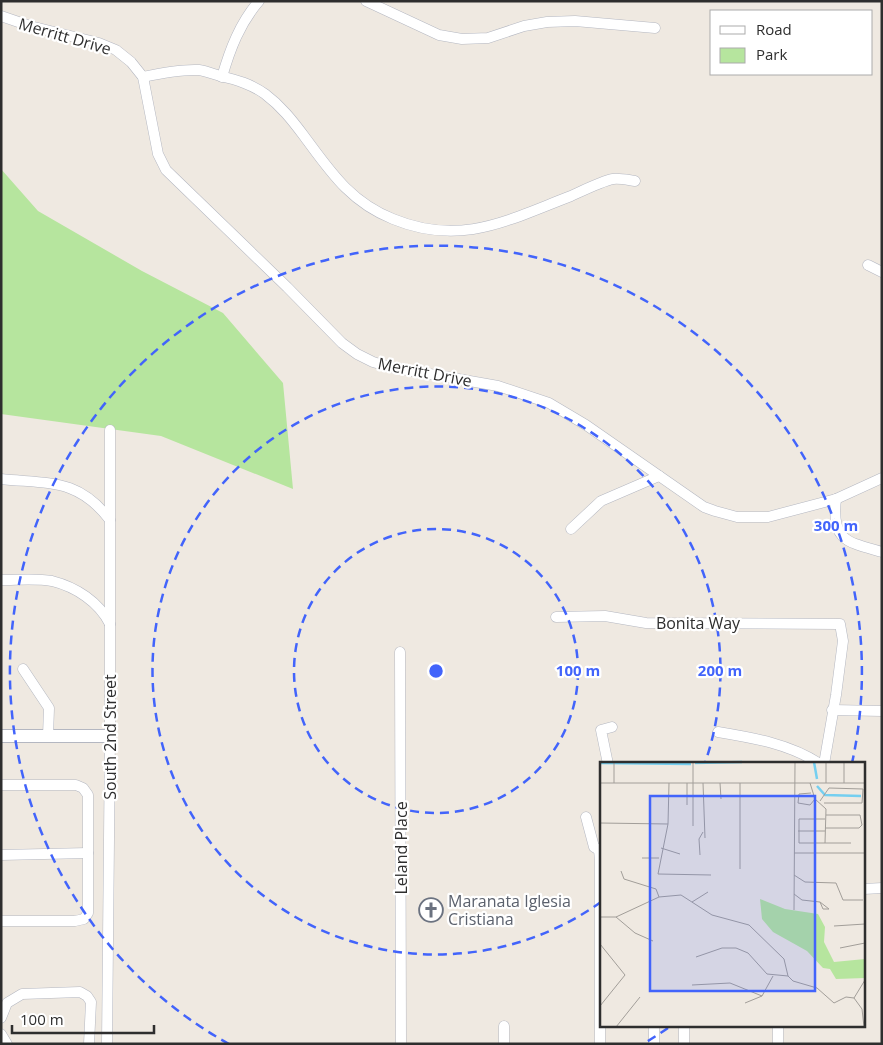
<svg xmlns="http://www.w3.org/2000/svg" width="883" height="1045" viewBox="0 0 883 1045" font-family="'Open Sans',sans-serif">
  <rect width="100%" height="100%" fill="#efe9e1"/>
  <polygon fill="#b6e59e" points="1,169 38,211 142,271 223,313 283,383 293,489 161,436 1,414"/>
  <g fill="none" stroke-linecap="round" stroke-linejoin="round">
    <g stroke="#b4b7c1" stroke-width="11">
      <g id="minor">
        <polyline points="366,1 439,35 462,39 488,38 524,26 547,22 575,21 655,28"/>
        <polyline points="1,16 30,26 99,43 116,50 131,62 143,77 158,154 166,170 287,287 342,343 357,354 373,362 390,367 498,386 549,403 586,425 704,507 715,511 737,517 768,517 836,499 882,478"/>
        <path d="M 143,77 C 161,73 180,69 199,70 C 206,71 213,74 220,76 C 237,80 251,84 265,94 C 281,106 292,120 304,136 C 330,171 350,202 393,219 C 461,247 508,220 571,196 C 582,191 602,181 613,179 C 619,178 628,180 635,181"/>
        <path d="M 222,77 C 230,49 240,23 259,1"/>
        <polyline points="868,265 882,272"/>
        <path d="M 1,479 C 49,484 78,478 110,520"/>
        <path d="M 836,499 C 831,541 847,542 882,552"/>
        <polyline points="571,529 601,501 659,476"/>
        <path d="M 1,580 C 17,580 36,578 52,581 C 76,587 99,602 110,624"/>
        <polyline points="556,617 605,616 646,623 840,624 843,641 836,695 824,764"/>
        <polyline points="400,652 401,1044"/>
        <polyline points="23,669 49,708 48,736"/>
        <polyline points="832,710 882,711"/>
        <path d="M 718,732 C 754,738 790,744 820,764"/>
        <polyline points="608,764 601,730 612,727"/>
        <polyline points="1,785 76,785 83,788 88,795 88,913 84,919 75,921 1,921"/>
        <polyline points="586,817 594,847 599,850 600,860 600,1044"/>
        <polyline points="1,855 88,853"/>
        <polyline points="864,889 882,888"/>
        <polyline points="1,1018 7,1003 22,994 80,992 87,996 91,1002 89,1044"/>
        <polyline points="504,1026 504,1044"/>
        <polyline points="654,1026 654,1044"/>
        <polyline points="684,1026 684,1044"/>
        <polyline points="778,1026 778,1044"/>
        <polyline points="1,1034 7,1044"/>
        <polyline points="107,1044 110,736 110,430"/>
      </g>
    </g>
    <g stroke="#b4b7c1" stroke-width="14">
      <polyline id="tertiary" points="1,736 110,736"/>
    </g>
    <use href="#minor" stroke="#fff" stroke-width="10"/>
    <use href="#tertiary" stroke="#fff" stroke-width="12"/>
  </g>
  <g fill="none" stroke="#4264fb" stroke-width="2.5" stroke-dasharray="9 6">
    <circle cx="436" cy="671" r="142"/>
    <path d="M601 902A284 284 0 1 1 705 763"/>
    <path d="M668 1028A426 426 0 0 1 643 1044M229 1044A426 426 0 1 1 852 763"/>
  </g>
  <defs>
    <g id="church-ring" transform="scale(1.25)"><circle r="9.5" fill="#fff" stroke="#6b7280" stroke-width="1.5"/><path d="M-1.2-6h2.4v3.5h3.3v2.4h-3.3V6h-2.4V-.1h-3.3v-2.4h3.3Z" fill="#6b7280"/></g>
  </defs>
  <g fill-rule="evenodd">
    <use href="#church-ring" x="431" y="910"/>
  </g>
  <g text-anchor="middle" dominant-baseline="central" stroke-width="4.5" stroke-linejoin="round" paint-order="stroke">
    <g font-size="16" fill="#2e2e2e" stroke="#fff">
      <text transform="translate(65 36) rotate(16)">Merritt Drive</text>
      <text transform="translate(425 372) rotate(11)">Merritt Drive</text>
      <text x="698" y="623">Bonita Way</text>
      <text transform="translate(110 737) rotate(-90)">South 2nd Street</text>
      <text transform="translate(401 848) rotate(-90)">Leland Place</text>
    </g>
    <g font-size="16" fill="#5b616d" stroke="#fff" text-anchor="start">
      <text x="448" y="901">Maranata Iglesia<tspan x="448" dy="18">Cristiana</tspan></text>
    </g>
  </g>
  <g transform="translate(600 762)">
    <rect width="265" height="265" fill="#efe9e1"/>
    <path d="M 160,137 L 185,147 L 218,152 L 225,165 L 224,180 L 234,200 L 265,197 L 265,216 L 236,217 L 230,207 L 223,206 L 207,189 L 173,170 L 162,157 Z" fill="#b6e59e"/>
    <path fill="none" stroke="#75cff0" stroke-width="2.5" d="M 214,0 L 217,17M 0,1 L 91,2M 95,1 L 142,0M 217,24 L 225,33 L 261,34"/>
    <path fill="none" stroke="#a29e99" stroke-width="1" d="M 244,0 L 244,21M 0,21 L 265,21M 14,21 L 14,0M 69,21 L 68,62 L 58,112 L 111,113M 87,21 L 87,43M 93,21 L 93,64M 93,21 L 93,0M 103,21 L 105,76M 120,21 L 121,37M 140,21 L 140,107M 210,21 L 215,37 L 226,47 L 225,81 L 199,81 L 199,57 L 225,57M 226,21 L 226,0M 211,31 L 199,32 L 198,41 L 210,43 L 215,37M 220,39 L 229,26 L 263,27 L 262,41 L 224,41M 0,61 L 68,62M 225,66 L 259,66 L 262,63 L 260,53 L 226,53M 198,69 L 225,69M 225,81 L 251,81M 61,86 L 80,92M 194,91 L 265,91M 100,93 L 99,77 L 103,70M 42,96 L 59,96M 21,109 L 24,117 L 56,127 L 59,135M 194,113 L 205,120 L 236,121 L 243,138 L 263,138M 194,132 L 202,138 L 220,140 L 223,147 L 229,147 L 220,140M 92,140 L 108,130M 194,148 L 195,0M 0,155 L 16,155 L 59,135 L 81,133 L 112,153 L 149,163 L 184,197 L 188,214 L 193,219 L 217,226 L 234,241 L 246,235 L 254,236 L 262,247 L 264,265M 16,155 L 35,171 L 53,179M 234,164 L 265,162M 0,182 L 25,213 L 0,244M 240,186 L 265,181M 96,195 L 122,186 L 136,186 L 148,191 L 167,212 L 188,214M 92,223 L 130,221 L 162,234M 254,236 L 265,218M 145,241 L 162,234 L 173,214M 16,265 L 40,235"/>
    <path fill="#4264fb" fill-opacity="0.15" stroke="#4264fb" stroke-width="2.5" d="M 50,34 L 215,34 L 215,229 L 50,229 Z"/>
    <rect width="265" height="265" fill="none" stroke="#2e2e2e" stroke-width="2.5"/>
  </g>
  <circle cx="436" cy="671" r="8" fill="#4264fb" stroke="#fff" stroke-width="2.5"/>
  <g font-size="15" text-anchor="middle" font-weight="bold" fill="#4264fb" stroke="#fff" stroke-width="4.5" stroke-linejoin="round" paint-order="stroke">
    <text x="836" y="531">300 m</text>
    <text x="578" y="676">100 m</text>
    <text x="720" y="676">200 m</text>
  </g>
  <rect width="883" height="1045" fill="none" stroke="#2e2e2e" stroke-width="5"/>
  <rect x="710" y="10" width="162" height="65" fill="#ffffff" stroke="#ababab"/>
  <rect x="720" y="26" width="25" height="8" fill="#ffffff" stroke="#ababab"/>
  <text x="756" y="35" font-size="15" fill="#2e2e2e">Road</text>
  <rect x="720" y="48" width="25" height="15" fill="#b6e59e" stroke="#ababab"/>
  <text x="756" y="60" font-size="15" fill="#2e2e2e">Park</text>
  <path d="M12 1025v8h142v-8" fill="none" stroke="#2e2e2e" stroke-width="2.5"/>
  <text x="20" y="1025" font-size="15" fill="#2e2e2e" stroke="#ffffff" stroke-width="4" paint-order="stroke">100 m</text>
</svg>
